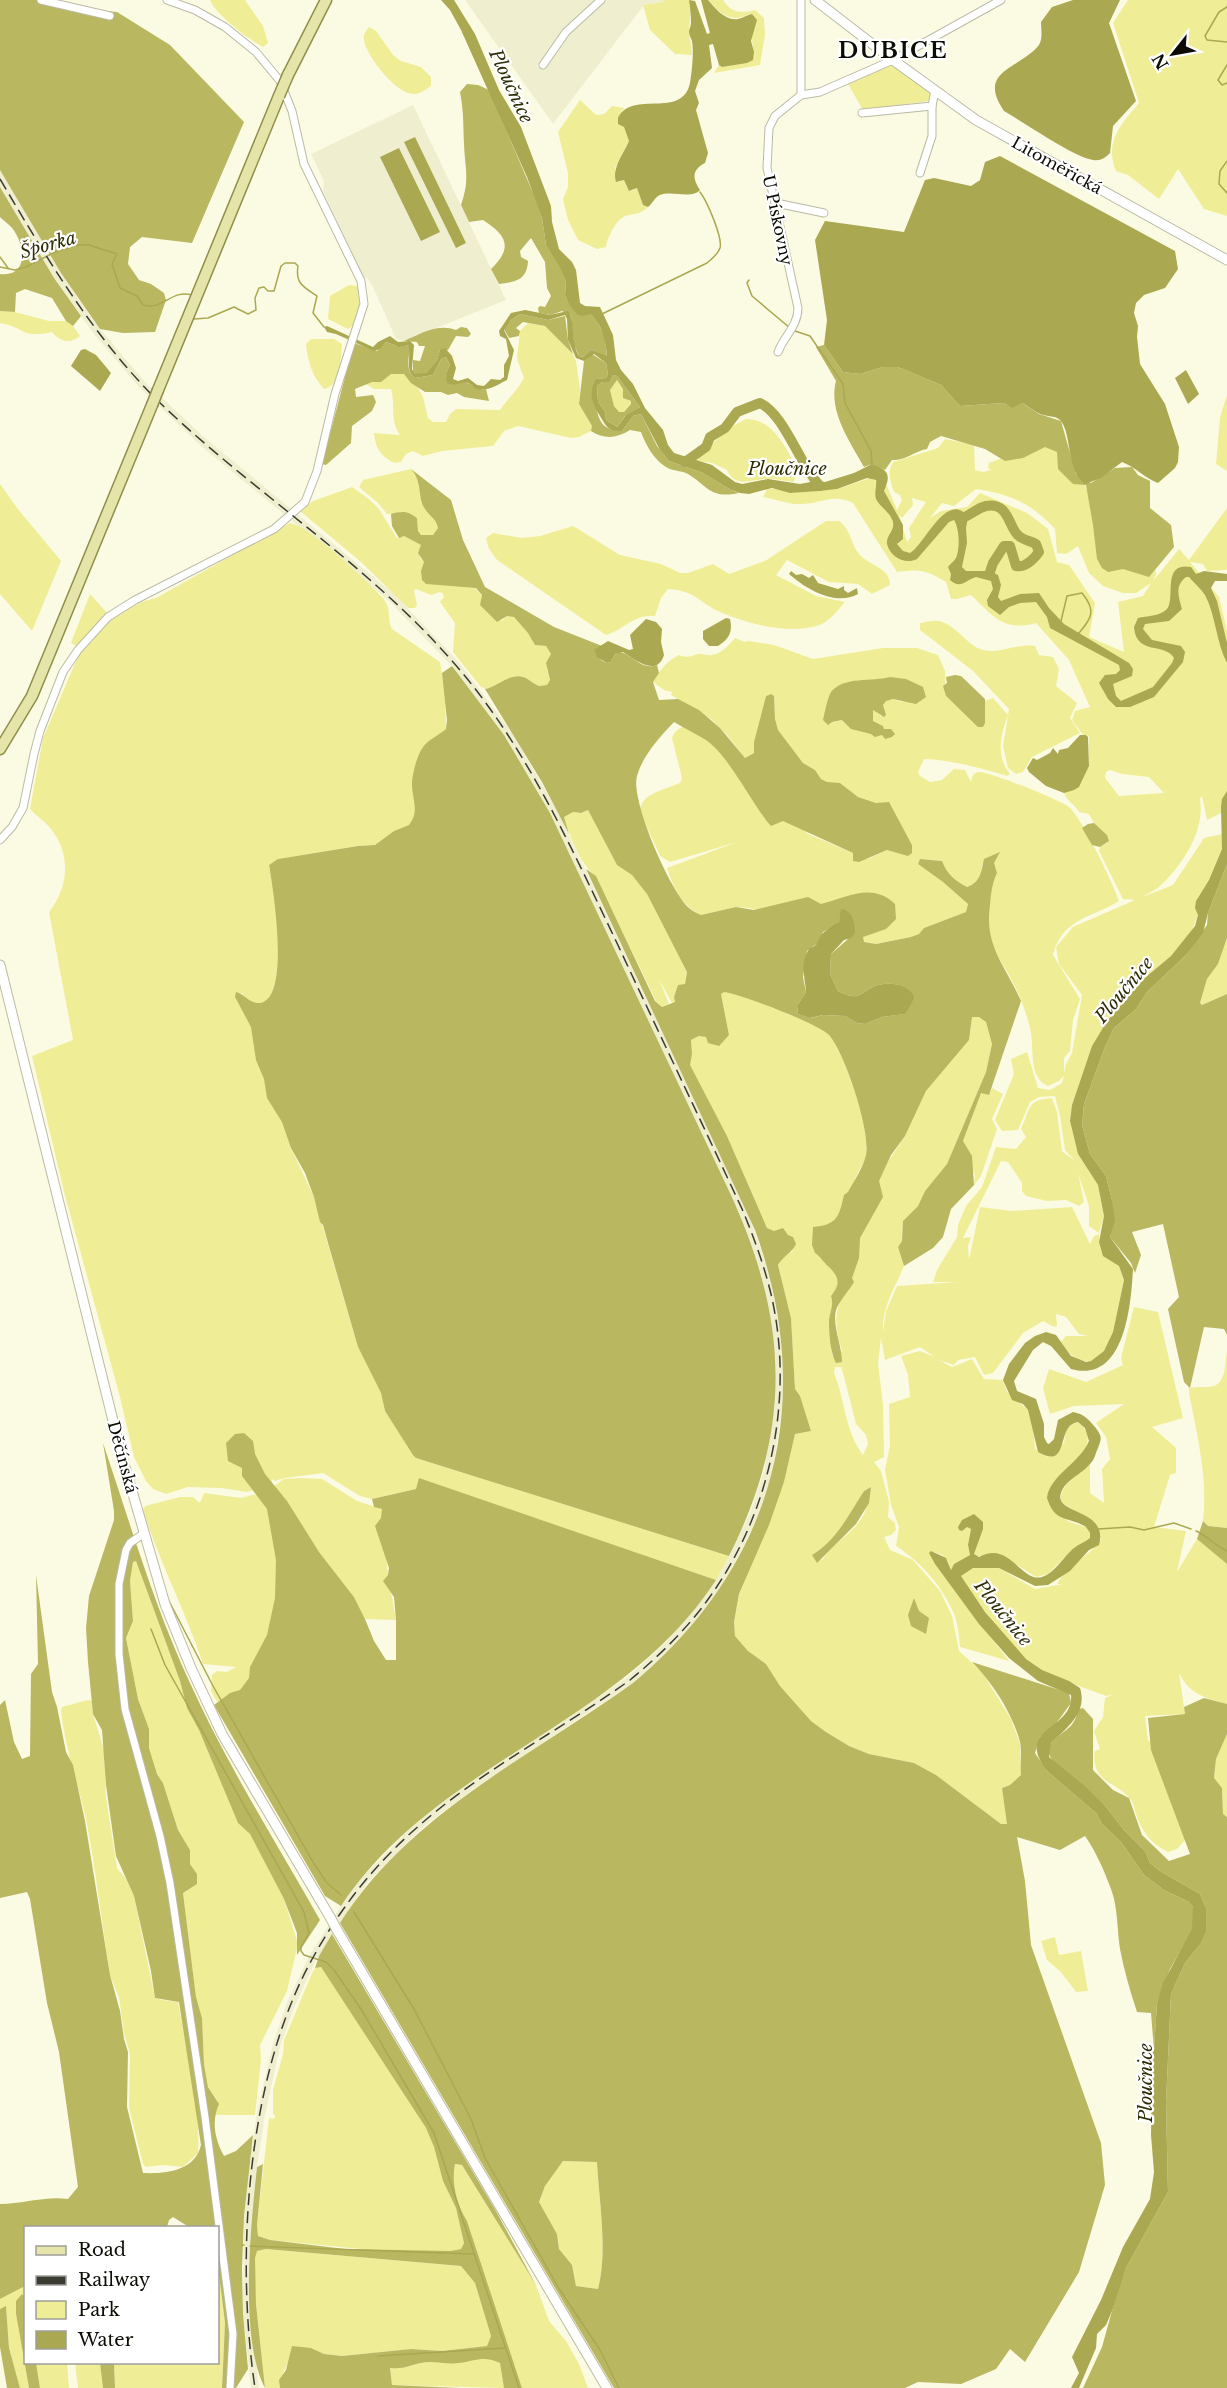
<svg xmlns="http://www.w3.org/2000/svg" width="1227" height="2388" viewBox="0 0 1227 2388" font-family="'Libre Baskerville',serif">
  <rect width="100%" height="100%" fill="#fbfbe4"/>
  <g fill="#efefd0">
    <polygon points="465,0 664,0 666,4 644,5 553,124"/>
    <polygon points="413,105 506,300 404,341 396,339 373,287 368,279 363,277 323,191 324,181 311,154"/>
    <polygon points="0,170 75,294 100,329 145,382 205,438 394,594 458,661 511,731 557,810 747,1210 770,1275 781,1337 784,1362 783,1406 772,1474 758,1516 737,1560 713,1600 688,1631 654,1665 633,1683 476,1787 423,1827 369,1881 353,1903 315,1962 294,2008 280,2047 265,2115 257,2167 250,2269 253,2340 259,2388 251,2388 243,2314 244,2216 249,2166 257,2113 273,2044 286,2005 308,1958 346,1898 363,1876 418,1821 472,1780 628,1677 667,1641 706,1595 729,1556 750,1513 764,1471 775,1406 776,1363 773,1338 762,1277 739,1213 550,813 504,735 452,666 388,600 200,445 139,387 94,334 54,278 0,187"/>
  </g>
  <g fill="#efee97" fill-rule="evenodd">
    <path d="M 210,0 L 245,0 L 263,26 L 268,43 L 263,47 C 248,39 216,15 210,0 Z"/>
    <path d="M 663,0 L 689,0 C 691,10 690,20 689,30 C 689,37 692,47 692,55 L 675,54 L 650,30 L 643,5 L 664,2 Z"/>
    <path d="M 708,0 L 723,0 C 731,12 740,14 755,10 L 764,18 L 765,35 L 760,65 L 714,73 L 719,65 C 733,71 744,56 753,48 L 749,14 C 731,24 720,13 708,0 Z"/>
    <path d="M 1128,0 L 1227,0 L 1227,216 L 1204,209 L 1178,169 L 1159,199 L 1128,175 L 1116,171 C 1104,142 1121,124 1139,103 L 1113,23 Z"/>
    <path d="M 369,27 L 376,31 L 393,55 L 401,61 L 421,67 L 431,77 L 431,86 C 426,89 421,94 414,94 C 397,95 366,56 364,40 C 363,34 366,31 369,27 Z"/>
    <polygon points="892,64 931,93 929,101 863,110 848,84"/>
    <path d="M 580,100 L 596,115 L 604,114 L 612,106 L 625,108 L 621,111 L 619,124 L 624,127 L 629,141 L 615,168 L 618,182 L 624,180 L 628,189 L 632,191 L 637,188 L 643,205 L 648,207 C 638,217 631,212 622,218 C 615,222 607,239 606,247 L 597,249 L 578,240 L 568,220 L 563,199 L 568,187 L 568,173 L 558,132 Z"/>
    <path d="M 349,285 L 357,286 C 364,299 357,312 354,325 L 348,329 L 328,319 L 330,296 Z"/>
    <path d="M 0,311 L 15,312 L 49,321 L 66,321 L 73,326 L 80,336 C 70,345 59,341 52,332 C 20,339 25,327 0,323 Z"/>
    <path d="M 528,323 L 545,326 L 573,354 L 576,361 L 580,389 L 579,404 L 592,426 L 591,431 L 579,437 L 571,438 L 518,426 L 504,431 L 493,446 L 442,451 L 423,456 L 413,451 L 406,454 L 401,462 L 394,463 C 381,456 375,448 374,433 L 400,435 C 389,418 396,407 391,389 L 374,389 L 366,384 L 396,364 L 414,380 L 423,397 L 428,418 L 433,422 L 446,422 L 450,414 L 456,409 L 500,410 C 508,398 518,390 524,378 L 517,359 L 520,331 Z"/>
    <path d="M 311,339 L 334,339 L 342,344 C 341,357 340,387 324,389 C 313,378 307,360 306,344 Z"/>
    <polygon points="617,380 623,389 623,398 631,401 631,404 624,412 619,412 614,406 610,390"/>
    <polygon points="1227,395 1227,471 1216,464 1220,417"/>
    <path d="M 746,419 C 773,419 785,447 797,467 L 794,482 C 785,481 774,478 765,479 C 750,480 735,488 727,470 L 712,463 L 698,461 L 699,456 L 729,428 Z"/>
    <path d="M 1041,436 L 1061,451 L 1084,483 L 1091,500 L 1153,559 L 1156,574 L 1153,581 L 1179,549 L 1189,560 L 1227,508 L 1227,570 L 1207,571 L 1203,564 L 1190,562 L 1219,597 L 1227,631 L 1227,810 L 1207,820 L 1202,796 L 1200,799 C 1205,830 1184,863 1162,884 C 1157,890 1148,893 1142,897 L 1173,885 L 1204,838 L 1222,834 L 1222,849 L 1209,880 L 1196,901 L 1198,915 L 1190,935 L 1171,956 L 1135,989 L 1130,998 L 1107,1021 L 1092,1046 L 1072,1105 L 1070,1121 L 1078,1154 L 1098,1185 L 1104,1216 L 1099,1233 L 1089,1226 L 1089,1206 L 1078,1173 L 1084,1202 L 1079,1206 L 1066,1200 L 1047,1201 L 1026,1196 L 1022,1191 L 1022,1183 L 1008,1162 L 1001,1161 L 963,1238 L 971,1237 L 968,1246 L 969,1260 L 980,1207 L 1012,1211 L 1072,1207 L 1090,1244 L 1094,1236 L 1099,1234 C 1099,1255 1107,1255 1119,1266 L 1124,1280 L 1113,1332 L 1105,1351 L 1091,1361 C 1076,1363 1069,1353 1061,1342 L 1066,1336 L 1088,1336 L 1079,1334 L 1066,1317 L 1056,1314 L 1057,1326 L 1054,1327 L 1043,1321 L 1023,1333 L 993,1373 L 984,1375 L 975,1357 L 958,1360 L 954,1365 L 939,1360 L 952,1367 L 972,1359 L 984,1379 L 1003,1380 L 1007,1392 L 1028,1410 L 1033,1424 L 1035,1448 L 1038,1452 L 1048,1457 L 1064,1443 L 1066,1430 L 1075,1422 L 1080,1423 C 1103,1447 1068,1467 1052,1484 L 1056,1513 L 1070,1522 L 1086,1527 L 1090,1533 L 1090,1538 L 1071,1551 L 1048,1574 L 1036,1577 L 1003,1556 L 975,1556 L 973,1552 L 983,1529 L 962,1520 L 958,1529 L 967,1527 L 971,1529 L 968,1545 L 970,1555 L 954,1564 L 951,1570 L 948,1561 L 942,1555 L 931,1551 L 935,1564 L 1009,1661 L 960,1647 C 959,1636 958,1624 954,1614 C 943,1587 921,1562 896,1546 L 899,1527 L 891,1505 L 885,1470 L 890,1445 L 889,1404 L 910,1397 L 908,1375 L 901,1356 L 920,1351 L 935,1357 L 920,1347 L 885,1360 L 881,1338 L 878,1363 L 883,1405 L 884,1457 L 874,1462 L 881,1471 L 889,1502 L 888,1517 L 895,1523 L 896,1530 L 891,1535 L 884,1537 L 890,1550 L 913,1560 L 940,1591 L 952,1616 L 959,1651 L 982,1672 L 1011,1719 L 1020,1744 L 1021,1775 L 1010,1785 L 1002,1788 L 1008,1825 L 1001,1824 L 936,1775 L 914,1763 L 869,1754 L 849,1746 L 826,1732 L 811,1721 L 780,1686 L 766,1664 L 748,1651 L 735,1636 L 734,1623 L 739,1595 L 784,1482 L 795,1434 L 811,1431 L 800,1397 L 795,1389 L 791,1318 L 778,1265 L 783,1257 L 793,1251 L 774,1231 L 767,1228 L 727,1136 L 689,1065 L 692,1054 L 691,1040 L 699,1036 L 706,1037 L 729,1035 L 721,994 L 724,992 L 736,993 L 818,1026 C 821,1029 826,1032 829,1035 C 845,1054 871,1131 866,1155 C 865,1163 857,1172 855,1180 L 887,1163 L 905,1136 L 926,1091 L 969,1040 L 972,1017 L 979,1017 L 986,1022 L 992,1044 L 986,1072 L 947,1164 L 925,1191 L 918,1206 L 903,1221 L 902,1241 L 898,1247 L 904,1266 C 895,1288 882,1306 883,1332 L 886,1311 L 897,1286 L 957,1282 L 933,1282 L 937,1270 L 957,1237 L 958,1225 L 966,1206 L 982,1187 L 996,1147 L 1016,1149 L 1026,1137 L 1021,1129 C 1031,1108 1026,1100 1052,1098 L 1057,1112 L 1062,1151 L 1075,1161 L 1065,1150 L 1060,1116 L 1055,1096 L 1039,1097 L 1030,1102 L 1018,1130 L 1002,1131 L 995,1120 L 1014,1074 L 1011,1059 L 1027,1052 L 1038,1088 L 1050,1090 L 1062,1083 L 1064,1076 L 1059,1081 L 1048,1086 C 1027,1077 1035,1047 1030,1028 C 1026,1012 1020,995 1012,981 C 1004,965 992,950 988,932 C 985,915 990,888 997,873 L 995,867 L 983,862 C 980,876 982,882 967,887 C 954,880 947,874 942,861 L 920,859 L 918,864 L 943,882 L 968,904 L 966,912 L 924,928 L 919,934 L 911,937 L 876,944 L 864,942 L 863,939 L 749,908 L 736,907 L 701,915 C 682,906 673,887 667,868 L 737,842 L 670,862 L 660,856 L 640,812 C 639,794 666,789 680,783 L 682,778 L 672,738 C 675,729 683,725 692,725 L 808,834 L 853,853 L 854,861 L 870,858 L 887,850 L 908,855 L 876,803 L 858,797 L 840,783 L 827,783 L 821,779 L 815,770 L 803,763 L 778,730 L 775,719 L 774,696 L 770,694 L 766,696 L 754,742 L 754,753 L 745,758 L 727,735 L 711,719 L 671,695 L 672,692 L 664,690 L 653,682 C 661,670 666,661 679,655 C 686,658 690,657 697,654 C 702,653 707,656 712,655 C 721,654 729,645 735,638 L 745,642 L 749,641 L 774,645 L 813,659 L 883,648 L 917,648 L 938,655 L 945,671 L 946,696 L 979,727 L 984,711 L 985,701 L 993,698 L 1008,715 L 1009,709 L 973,671 L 920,630 L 920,623 C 926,622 934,620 939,621 C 957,625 967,646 983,650 C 1001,654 1017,643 1035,646 L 1039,655 L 1053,657 L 1059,669 L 1056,686 L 1077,703 L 1070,718 L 1080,733 L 1032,757 L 1023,772 L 1016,774 L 1008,768 L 1003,746 L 1008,716 C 1000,735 996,756 1010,774 L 1007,776 C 980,768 953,760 924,759 L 918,772 L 920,776 L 930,782 L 942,780 L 954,769 L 965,770 L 971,782 C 972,777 973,773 978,772 C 986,770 1060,800 1069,807 C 1082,818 1113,883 1119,901 C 1092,918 1062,918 1053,955 L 1080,999 L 1073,1020 L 1070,1051 L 1064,1058 L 1064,1073 L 1066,1064 L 1072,1053 L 1082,995 L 1059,964 L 1056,947 L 1073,927 L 1135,900 L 1123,899 L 1099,851 L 1100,847 L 1107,843 L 1107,835 L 1094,823 L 1089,814 L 1079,812 C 1075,804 1067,802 1064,793 L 1080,785 L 1089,766 L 1089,737 L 1087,735 L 1083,735 L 1072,720 L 1075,711 L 1090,707 L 1069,660 L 1036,623 C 1003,632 993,616 971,595 L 957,599 L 951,599 L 946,582 C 925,570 921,569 897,572 L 853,503 C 833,493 821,504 801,504 C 790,505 775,499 763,497 L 767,489 L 779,489 L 790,493 L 837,489 L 870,478 L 887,486 L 897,510 L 902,500 L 900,495 L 894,492 C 890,480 887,473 893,462 L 938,448 L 945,439 L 974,445 L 975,470 L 983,472 L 991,470 L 988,468 L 989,463 L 1005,457 ZM 976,489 C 1010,494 1031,503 1055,529 L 1057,553 L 1066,554 L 1078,546 L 1089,573 L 1103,586 L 1123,593 L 1136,593 L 1151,583 L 1143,596 L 1118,602 L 1124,652 L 1089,637 L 1095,603 L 1069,565 L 1057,562 L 1048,529 L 1027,513 L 980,493 L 967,507 L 941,511 L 930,518 L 942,503 L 954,506 ZM 912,498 L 926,502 L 909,528 L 911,537 L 907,542 L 899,515 L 902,518 L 913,505 ZM 890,677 L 902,702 L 893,699 L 885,701 L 883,705 L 885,715 L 881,716 L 873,709 L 873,721 L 884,729 L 885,739 L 882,734 L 853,729 L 843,720 L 832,722 L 853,681 L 877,681 ZM 1110,770 L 1122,774 L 1149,777 L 1164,793 L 1119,796 L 1105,778 L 1106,772 ZM 831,1297 L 840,1302 C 833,1318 837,1335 842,1351 L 832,1355 L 829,1319 L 833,1304 ZM 835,1367 L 841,1367 L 843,1373 L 856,1424 L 866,1435 L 868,1444 L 863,1455 C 845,1432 845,1400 834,1373 ZM 871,1487 C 869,1495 868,1504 865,1512 C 856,1532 834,1542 822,1560 L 812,1555 C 838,1539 848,1515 864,1491 Z"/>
    <path d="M 411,469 C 423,482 417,499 425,509 C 430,517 436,518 438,528 L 433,535 L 421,535 L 418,531 L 417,518 C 406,509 399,514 387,514 L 378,503 L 359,487 L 363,480 Z"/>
    <polygon points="0,484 17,508 61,561 32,631 0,594"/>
    <path d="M 352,487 L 369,499 L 379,509 L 397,538 L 404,536 L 421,545 L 420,558 L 424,562 L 422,575 C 442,587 455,585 475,588 L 482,595 L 481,599 L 502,621 L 506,616 L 514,617 L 529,633 L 535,645 L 546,646 L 551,654 L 547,669 L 550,680 L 547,685 L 539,686 C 534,684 531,681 526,678 C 511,671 499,686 485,689 L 480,686 L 453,652 L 455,623 L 440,602 L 444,597 L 443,594 L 440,592 L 431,595 L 416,589 L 414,591 L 417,605 L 415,608 L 408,608 L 361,562 L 300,511 L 313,501 Z"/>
    <path d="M 826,521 L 839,521 C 852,530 850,545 861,556 C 871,566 890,568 890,585 L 872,594 L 858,584 L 829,582 L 787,560 L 776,575 L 816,596 L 845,602 C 839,609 830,620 822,624 C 792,636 747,624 718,611 C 697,601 696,591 668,589 L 661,598 L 655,616 C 634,614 624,630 606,635 L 497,560 L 489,549 L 486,538 L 493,533 L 522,538 L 540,536 L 573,526 L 620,555 L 661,564 L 680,573 L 688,573 L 713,564 L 729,574 L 765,561 Z"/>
    <path d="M 290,523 C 310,526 366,580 382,597 C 393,610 386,617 392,629 L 440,662 L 445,693 L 446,729 L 422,748 L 412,784 L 417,804 L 413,820 L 409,825 L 394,831 L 375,845 L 358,846 L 278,859 L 269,866 C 271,878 274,890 275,902 C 277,920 285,999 261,1003 C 253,1005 246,1000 242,993 L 235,997 L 251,1026 L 254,1025 L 291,1148 L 314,1197 L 358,1347 L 381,1393 L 385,1411 L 416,1458 L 729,1556 L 716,1580 L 420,1479 L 416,1489 L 372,1499 L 360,1496 L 323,1473 L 285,1478 L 275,1481 L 272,1479 L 271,1485 L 247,1492 L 221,1488 L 188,1487 L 166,1494 L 153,1489 L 146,1481 L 134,1457 L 120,1397 L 64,1192 L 32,1056 L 73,1040 L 49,912 C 69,887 71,854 51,829 C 45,821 36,816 30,809 L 43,738 L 79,654 L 111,619 L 141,602 L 156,598 Z"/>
    <polygon points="90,594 108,614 76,646 71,643"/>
    <path d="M 588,810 L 617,865 L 632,875 L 647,894 L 687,972 L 685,984 L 678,986 L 674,997 L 675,1002 L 672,1003 L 659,979 L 669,1004 L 662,1007 L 656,1001 L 596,877 C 579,862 571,838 563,817 L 573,812 L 581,813 Z"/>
    <polygon points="1227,938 1227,994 1202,1005 1200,1003 1207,979 1218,964"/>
    <polygon points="992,1088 1003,1094 992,1119 997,1129 981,1176 974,1185 975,1175 963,1141 981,1092 989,1095"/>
    <path d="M 1134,1307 L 1158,1312 L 1183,1418 L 1152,1427 L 1176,1448 L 1176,1473 L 1170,1475 L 1154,1527 L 1186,1531 L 1177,1572 L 1197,1539 L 1227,1564 L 1227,1704 C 1205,1698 1189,1694 1179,1673 L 1185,1714 L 1145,1716 L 1148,1740 L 1156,1745 L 1186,1839 L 1177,1849 L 1168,1852 C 1151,1844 1142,1832 1136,1814 C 1134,1809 1134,1804 1131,1800 C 1119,1782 1090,1784 1095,1751 L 1100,1749 L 1094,1731 L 1103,1717 L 1105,1698 L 1114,1694 L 1106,1696 L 1076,1685 L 1042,1670 L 1026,1659 L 995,1625 L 960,1578 L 963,1573 L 973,1568 L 999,1568 L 1035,1589 L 1063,1584 L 1057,1584 C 1066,1566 1093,1554 1101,1539 L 1073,1510 L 1061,1502 C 1059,1484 1078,1475 1090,1464 L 1090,1493 L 1104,1503 L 1102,1469 L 1110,1459 L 1106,1437 L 1096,1423 L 1124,1404 L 1074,1406 L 1050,1414 L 1043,1388 L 1049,1369 L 1086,1382 L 1123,1365 L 1121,1358 Z"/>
    <path d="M 1227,1351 L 1227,1528 L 1208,1526 L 1203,1521 C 1208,1477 1197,1435 1189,1393 L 1189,1388 C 1197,1386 1206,1388 1214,1386 C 1226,1382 1225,1362 1227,1351 Z"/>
    <polygon points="299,1478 322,1479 357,1501 382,1509 388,1575 396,1620 365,1619 354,1597 319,1552 274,1486 284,1479"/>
    <path d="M 268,1491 L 316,1554 L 264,1784 L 211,1691 L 212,1675 L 217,1671 L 227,1672 L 236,1667 L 203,1664 C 186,1612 160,1564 143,1510 L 145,1506 L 180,1497 L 193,1497 L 200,1503 L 204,1493 L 241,1498 Z"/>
    <polygon points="136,1561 180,1681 187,1708 199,1730 238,1823 250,1834 284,1899 298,1944 287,1991 260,2045 261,2060 255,2115 214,2115 217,2100 208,2087 204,2064 202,2018 196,1997 183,1893 197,1884 197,1874 190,1864 190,1850 178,1830 163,1783 157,1774 149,1748 149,1729 138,1699 126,1638 133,1621 130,1581 133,1562"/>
    <path d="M 88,1700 L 92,1701 L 93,1714 L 104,1750 L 106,1797 L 117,1868 L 126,1879 L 134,1896 L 155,1998 L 162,2000 L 178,2002 C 186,2047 201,2109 198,2153 L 183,2167 L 163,2165 L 146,2167 L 143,2164 L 129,2108 L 130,2054 L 124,2033 L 119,1997 L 110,1975 C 102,1924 96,1871 86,1819 C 78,1783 65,1748 61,1711 L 62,1707 Z"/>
    <polygon points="1227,1734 1227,1817 1223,1814 1222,1788 1214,1779 1216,1759"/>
    <polygon points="1055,1937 1059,1955 1081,1951 1088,1991 1076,1992 1061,1972 1047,1960 1041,1941"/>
    <polygon points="321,1967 426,2128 434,2147 443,2181 456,2208 464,2243 461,2249 450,2251 381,2251 270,2240 258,2236 257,2225 269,2118 274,2119 275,2115 273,2114 273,2090 283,2054 284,2040 312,1973 315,1968"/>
    <path d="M 563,2161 L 597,2162 C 599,2201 608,2252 598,2289 L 576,2286 L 572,2265 L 559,2249 L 557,2234 L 539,2202 L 545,2186 Z"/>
    <path d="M 455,2164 L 462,2165 L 536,2285 L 549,2321 L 566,2341 L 579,2364 L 588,2388 L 522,2388 L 467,2221 C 457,2205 451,2183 455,2164 Z"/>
    <path d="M 266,2249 L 461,2266 L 475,2283 L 491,2336 L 487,2346 L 442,2351 L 411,2349 L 342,2356 L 324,2354 L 311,2348 L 290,2356 C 287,2367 279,2377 280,2388 L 265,2388 L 256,2304 L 254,2258 L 257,2251 Z"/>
    <polygon points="218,2266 225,2323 222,2388 115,2388 114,2363 218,2362"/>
    <polygon points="25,2286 25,2297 22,2294 16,2314 29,2388 20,2388 9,2348 6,2307 0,2309 0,2299"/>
    <path d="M 474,2358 L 493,2359 L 500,2363 L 504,2388 L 392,2385 L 390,2367 C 405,2370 408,2365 422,2363 C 440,2359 455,2364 474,2358 Z"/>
    <polygon points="36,2363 67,2363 69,2388 40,2388"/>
    <polygon points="75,2363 100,2363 103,2388 78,2388"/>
  </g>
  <g fill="#b9b760" fill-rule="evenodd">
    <polygon points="0,0 41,0 53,6 117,12 170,45 244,122 192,243 142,237 130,247 128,264 139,280 151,284 164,293 166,300 155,332 123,333 100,329 61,273 0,170"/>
    <path d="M 467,84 L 478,85 L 489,90 L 536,200 L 542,218 L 546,245 L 562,269 L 566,281 L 565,295 L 568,303 L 575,309 L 591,314 L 596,318 L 605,338 L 607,357 L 591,350 L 583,357 L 579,356 L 574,345 L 571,316 L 562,311 L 551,315 L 539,313 L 538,308 L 540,306 L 545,307 L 551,296 L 547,288 L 545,262 L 531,238 L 520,251 L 521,257 L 528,261 C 527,280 516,282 499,284 L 491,269 C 514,247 506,235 483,220 L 469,222 L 461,205 C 470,179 465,170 464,144 C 463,124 464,113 460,92 Z"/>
    <path d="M 0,187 L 54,278 L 81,316 L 73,326 L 66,321 L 52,298 L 25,289 L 16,293 L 15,312 L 0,311 L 0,274 C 26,277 26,251 16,234 C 13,227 5,222 0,217 Z"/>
    <polygon points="520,314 548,320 565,316 568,340 573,354 545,326 523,322 516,328 520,331 519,336 509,338 504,329 511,320"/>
    <path d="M 461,327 L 467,328 L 471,334 L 468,337 L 456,336 L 448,350 L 440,350 L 437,360 L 427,374 L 413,374 L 413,360 L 420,361 L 425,346 L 419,346 L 417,342 L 404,341 C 420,334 438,323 456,330 Z"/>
    <path d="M 386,342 L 396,346 L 407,345 L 410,347 C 409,357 405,371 415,378 L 433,375 L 441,359 L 446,357 L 450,365 L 446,373 L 448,383 L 465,382 L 483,390 L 486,389 L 489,401 L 464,397 L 457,393 L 448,395 L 441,392 L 425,392 L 411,383 L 404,374 L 391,374 L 381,382 L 372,382 L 355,389 L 356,397 L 373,395 L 376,402 L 372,411 L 352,426 L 351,443 L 326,465 L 322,464 L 354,343 L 377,351 Z"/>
    <path d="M 824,345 L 843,372 L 860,374 L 883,367 L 898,367 L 941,385 L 960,406 L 1004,403 L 1009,406 L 1022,403 L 1039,414 L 1061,421 L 1076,474 L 1091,483 L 1115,468 L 1132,467 L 1138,475 L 1150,481 L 1150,508 L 1171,525 L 1174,547 L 1149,577 L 1123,569 L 1108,572 L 1102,568 L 1097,559 L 1093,525 L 1086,485 L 1073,484 L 1058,469 L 1057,452 L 1045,447 L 1023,458 L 1005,461 L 985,449 L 941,436 L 930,442 L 927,449 C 912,452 908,460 892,460 L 885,470 L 872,464 L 864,467 C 850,442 828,411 836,381 L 816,347 Z"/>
    <path d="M 592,354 L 606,363 L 608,374 L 606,378 L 596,379 C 596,392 593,421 608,428 C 611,430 617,430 622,431 L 633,416 L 641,414 L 657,446 L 669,461 L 703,473 L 731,490 L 739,493 C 710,499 709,487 688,474 C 683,471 676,471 670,469 C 656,463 646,446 641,432 L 630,430 C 617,438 605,440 591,431 L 592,426 L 579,404 L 584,361 Z"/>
    <path d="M 613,375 L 617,376 L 640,407 L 625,416 L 617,427 L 606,420 L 605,412 L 598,402 L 597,386 L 602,382 L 610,382 ZM 617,380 L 623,389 L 623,398 L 631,401 L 631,404 L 624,412 L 619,412 L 614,406 L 610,390 Z"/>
    <path d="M 411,469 L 451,500 L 463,540 L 485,587 L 554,627 L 602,646 L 598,648 L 601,660 L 607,663 L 611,662 L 615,654 L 620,652 C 633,655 642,671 657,665 L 659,673 L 653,682 L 659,700 L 678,699 L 699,710 L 720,728 L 745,758 L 754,753 L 754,742 L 766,696 L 771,694 L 774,696 L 775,719 L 778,730 L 803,763 L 815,770 L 821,779 L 827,782 L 840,783 L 858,797 L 876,803 L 889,802 L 912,845 L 912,853 L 908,856 L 887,850 L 859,862 L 853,861 L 853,853 L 783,821 L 771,826 C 751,803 730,757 706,740 C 696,734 684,728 674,722 C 659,738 643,755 637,776 C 630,800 670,891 689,908 C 692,911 697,913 701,915 L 736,907 L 754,910 L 808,897 L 821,904 C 848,897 872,882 895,904 L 896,919 L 886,929 L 863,937 L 864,942 L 876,944 L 911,937 L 919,934 L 924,928 L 966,912 L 968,904 L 943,882 L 918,864 L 920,859 L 942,861 C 947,874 954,880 967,887 C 981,882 981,872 984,859 L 1000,852 L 994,863 L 997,873 C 992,884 991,893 990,905 C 984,946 1005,965 1021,1001 L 989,1095 L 981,1093 L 963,1141 L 972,1156 L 974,1185 L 951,1209 L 943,1237 L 933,1248 L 904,1266 L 898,1247 L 902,1241 L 903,1221 L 918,1206 L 925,1191 L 947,1164 L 986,1072 L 992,1044 L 986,1022 L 979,1017 L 972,1017 L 969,1040 L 926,1091 L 905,1136 L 891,1155 L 879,1181 L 883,1197 L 860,1238 L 859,1258 L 852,1278 L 854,1282 C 848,1292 840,1300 836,1310 C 832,1326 842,1345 842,1362 L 836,1363 C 830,1351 829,1334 829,1320 C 830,1311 834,1306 831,1296 C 841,1284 839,1277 829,1267 C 823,1262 821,1257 815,1253 L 812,1245 L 813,1227 C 837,1225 839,1217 844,1195 L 848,1192 C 854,1181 863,1168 866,1155 C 871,1132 845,1053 829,1035 C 819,1024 740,994 724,992 L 721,994 L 729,1035 L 719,1046 L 708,1043 L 706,1037 L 699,1036 L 691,1040 L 692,1054 L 690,1065 L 727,1136 L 767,1228 L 774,1231 L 783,1228 L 788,1235 L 793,1237 L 796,1244 C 792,1253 783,1256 778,1265 L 791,1318 L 795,1389 L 800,1396 L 811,1431 L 795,1434 L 784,1482 L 769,1525 L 739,1594 L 734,1622 L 735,1636 L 748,1651 L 766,1664 L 780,1686 L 811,1721 L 826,1732 L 849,1746 L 869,1754 L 914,1763 L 936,1775 L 1001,1824 L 1007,1824 L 1002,1788 L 1010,1785 L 1021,1775 C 1020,1765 1022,1752 1020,1742 C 1013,1714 992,1682 972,1662 L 1069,1693 L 1071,1703 L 1055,1725 L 1040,1737 L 1035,1753 L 1047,1771 L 1096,1813 L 1102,1824 L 1121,1842 L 1144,1875 L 1164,1890 L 1189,1902 L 1193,1907 L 1193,1929 L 1170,1969 L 1157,2003 L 1154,2050 L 1151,2013 L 1137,2012 C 1130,1991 1124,1970 1120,1949 C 1117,1930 1118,1907 1111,1889 C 1104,1870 1096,1852 1085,1836 L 1060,1850 L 1017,1837 L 1025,1881 L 1031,1945 L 1101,2143 L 1105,2185 L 1079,2272 L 1025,2362 L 1010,2349 L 996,2369 L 961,2384 L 918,2382 L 905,2388 L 614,2388 L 340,1923 C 410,1813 530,1757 633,1683 C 774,1566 818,1403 755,1230 L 586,869 L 596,876 L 655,1001 L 662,1007 L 675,1002 L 674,997 L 678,985 L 685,984 L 687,972 L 647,894 L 632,875 L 617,865 L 588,810 L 581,813 L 573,812 L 564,817 L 569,834 L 542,782 L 485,689 C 499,686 511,671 526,678 C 531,681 534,684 539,686 L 547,685 L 550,680 L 546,663 L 551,654 L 546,646 L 535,645 L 528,633 L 514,617 L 507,616 L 497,622 L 480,605 L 482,595 L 476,588 L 426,584 L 422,580 L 421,571 L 424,562 L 418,553 L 421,545 L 404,536 L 399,538 L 392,526 L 391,514 C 402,511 408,511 417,518 L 418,531 L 421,535 L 433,535 L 438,528 C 436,518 430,517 425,509 C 417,499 423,482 411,469 ZM 841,914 L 848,939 L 831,954 L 830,974 L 838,991 C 844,994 850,997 856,996 C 864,994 870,987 878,985 C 892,982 909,984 915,998 L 904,1014 L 882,1017 L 865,1024 L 857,1023 L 845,1016 L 823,1015 L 811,1018 L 798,1014 L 797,1006 L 806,992 L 803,977 L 807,951 L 818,943 L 823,932 L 839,922 ZM 563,2161 L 597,2162 C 599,2201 608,2252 598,2289 L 576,2286 L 572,2265 L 559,2249 L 557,2234 L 539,2202 L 545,2186 Z"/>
    <path d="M 452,666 L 504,735 L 550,813 L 730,1193 C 789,1321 793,1429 729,1556 L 416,1458 L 413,1455 L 385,1411 L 381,1393 L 358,1347 L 328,1243 L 323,1225 L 320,1222 L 314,1197 L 305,1173 L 291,1148 L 282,1122 L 267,1098 L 264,1079 L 256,1060 L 251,1027 L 235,997 L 236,992 C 245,994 249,1004 260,1003 C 291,999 273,887 269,865 L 278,859 L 358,846 L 375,845 L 394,831 L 409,825 C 420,811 412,800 412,784 C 412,775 417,755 423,747 C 428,740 439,735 446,729 L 447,720 L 442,673 Z"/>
    <polygon points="955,675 961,676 985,699 985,723 983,727 978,727 946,696 943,686 947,683 946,677"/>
    <path d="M 890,677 L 906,679 L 923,687 L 926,697 L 916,704 L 893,699 L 886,701 L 883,705 L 886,715 L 884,717 L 873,710 L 873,721 L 883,726 L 884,729 L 891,729 L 895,734 L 892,737 L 885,739 L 882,735 L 875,737 L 871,734 L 851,729 L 842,720 L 832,722 L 828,725 L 823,720 C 825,712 827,699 831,692 C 844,676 872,682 890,677 Z"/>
    <polygon points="1094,823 1107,835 1109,841 1100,847 1092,845 1082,828 1088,824"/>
    <polygon points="1227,864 1227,938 1218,964 1207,979 1200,1003 1202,1005 1227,994 1227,1335 1224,1329 1204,1327 1190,1388 1184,1382 1168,1309 1179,1297 1163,1224 1132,1232 1141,1255 1135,1273 1131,1263 1110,1237 1113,1225 1112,1200 1106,1176 1090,1154 1082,1125 1084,1104 1105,1047 1114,1028 1136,1009 1147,992 1186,955 1207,925 1208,913"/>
    <path d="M 244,1433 L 253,1441 L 255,1454 L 265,1474 L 287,1501 L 319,1552 L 354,1597 L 365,1619 L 374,1641 L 386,1660 L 396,1660 L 396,1620 L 394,1597 L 383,1581 L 388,1575 L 389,1568 L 375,1526 L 381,1518 L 382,1509 L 374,1507 L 372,1499 L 416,1489 L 419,1478 L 716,1580 C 622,1725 436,1762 341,1906 L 325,1896 L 214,1705 L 230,1693 L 240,1690 L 249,1678 L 250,1667 L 267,1635 L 275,1598 L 276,1560 L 267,1509 L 242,1476 L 242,1468 L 228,1461 L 226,1443 L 235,1434 Z"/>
    <path d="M 103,1443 C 130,1523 154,1606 190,1683 C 227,1765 276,1842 320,1920 L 297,1955 L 297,1933 L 284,1899 L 250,1834 L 238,1823 L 199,1730 L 187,1708 L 180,1681 L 136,1561 L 133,1562 L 130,1581 L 133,1621 L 126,1638 L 138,1699 L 149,1729 L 149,1748 L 157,1774 L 163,1783 L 178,1830 L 190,1850 L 190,1864 L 197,1874 L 197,1884 L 183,1893 L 196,1997 L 202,2018 L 204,2064 L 208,2087 L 219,2104 C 211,2122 215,2140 224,2156 L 236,2151 L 253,2135 L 244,2216 L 242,2269 L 243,2314 L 248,2369 L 236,2388 L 222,2388 L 225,2323 L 218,2266 L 218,2228 L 189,2227 L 173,2217 L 169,2220 L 167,2227 L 26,2228 L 25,2286 L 0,2299 L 0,2204 C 23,2204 45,2196 68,2199 L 78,2187 L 59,2052 L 47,2003 L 30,1899 L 27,1892 L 0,1898 L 0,1705 L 5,1700 L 14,1742 L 22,1759 L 30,1756 L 31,1674 L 38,1664 L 36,1575 L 52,1692 L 57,1707 L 66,1752 L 73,1765 L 85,1821 L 110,1975 L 120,2011 L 124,2039 L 128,2052 L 127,2107 L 143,2173 C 166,2174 195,2171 201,2145 L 179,2002 L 155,1998 L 151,1971 L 134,1896 L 116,1856 L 106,1785 L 102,1730 L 93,1714 L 88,1662 L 86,1628 L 89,1596 L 114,1520 L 114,1511 Z"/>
    <path d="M 871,1487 L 869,1503 L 856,1524 L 817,1563 L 812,1555 C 838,1539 848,1515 864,1491 Z"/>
    <polygon points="1203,1521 1208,1526 1227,1528 1227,1564 1197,1539"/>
    <polygon points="914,1598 919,1611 929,1618 926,1634 911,1626 908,1615"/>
    <path d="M 1204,1698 L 1227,1704 L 1227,1734 L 1216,1759 L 1214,1778 L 1222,1788 L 1223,1814 L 1227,1817 L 1227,2388 L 1083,2388 L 1102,2347 L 1117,2293 L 1126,2268 L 1168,2192 L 1166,2102 L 1171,1994 L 1185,1963 L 1202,1942 L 1206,1932 L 1206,1908 L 1200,1894 L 1160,1871 L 1150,1863 L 1145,1851 L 1124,1830 L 1106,1807 L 1054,1762 C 1037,1743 1065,1735 1073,1723 C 1076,1719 1077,1713 1079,1709 L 1083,1708 L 1093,1719 L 1093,1770 L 1113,1790 L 1129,1798 L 1142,1835 L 1169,1861 L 1190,1854 L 1151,1750 L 1148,1718 L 1185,1714 L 1184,1707 Z"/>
    <path d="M 332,1934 L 496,2211 L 536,2285 L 462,2165 L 455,2164 C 451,2183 457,2205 467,2221 L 522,2388 L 504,2388 L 500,2363 C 485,2355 474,2361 459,2363 C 447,2365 433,2360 421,2363 C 406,2366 407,2369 390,2368 L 392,2385 L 460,2388 L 280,2388 L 279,2380 L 286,2370 L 292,2346 L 311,2348 L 324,2354 L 342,2356 L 411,2349 L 442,2351 L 487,2346 L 491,2336 L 475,2283 L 461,2266 L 266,2249 L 257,2251 L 255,2258 L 256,2304 L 265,2388 C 239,2340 251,2223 257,2167 L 263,2164 L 257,2225 L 258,2236 L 270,2240 L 345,2249 L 450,2251 L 461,2249 L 464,2243 L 456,2208 L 443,2181 L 434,2147 L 426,2128 L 321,1967 L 315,1968 L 319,1956 Z"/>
    <polygon points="22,2294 25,2297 26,2362 36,2363 40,2388 29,2388 16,2314 16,2301"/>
    <polygon points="6,2306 9,2348 20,2388 7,2388 0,2347 0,2309"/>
    <polygon points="100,2363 114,2363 115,2388 103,2388"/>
  </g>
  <g fill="#aaa850" fill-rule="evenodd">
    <path d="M 441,0 L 454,0 L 475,34 L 499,90 L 521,127 L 551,206 L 552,222 L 559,249 L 572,262 L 576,270 L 580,303 L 585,306 L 600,307 L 613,335 L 616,360 L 621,370 L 633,384 L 645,408 L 663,430 L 668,445 L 674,453 L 712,465 L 735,482 L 742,484 L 768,479 L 800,484 L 816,481 L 825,482 L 854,473 L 872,464 C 889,470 891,475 884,491 L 903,525 L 903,539 L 897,544 L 903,551 L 910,553 C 924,546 947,489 968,517 L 966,528 L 967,543 L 962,567 L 966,571 L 990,571 L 998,575 L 1001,585 L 998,597 L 1001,601 L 1020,594 L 1039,593 L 1049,608 L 1064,624 L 1129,663 L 1133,669 L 1132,676 L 1113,684 L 1116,696 L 1121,701 L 1153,687 L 1172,663 L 1174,658 C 1165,642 1136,656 1134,627 L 1138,618 C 1147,616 1159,616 1166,610 C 1177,601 1160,561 1191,567 L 1196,574 L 1204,571 L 1227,574 L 1227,581 L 1215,581 L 1211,588 L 1217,601 L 1227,643 L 1227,663 C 1216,642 1216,616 1205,595 C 1201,589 1194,583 1189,577 L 1186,577 C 1174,586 1179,598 1182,609 L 1169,621 L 1145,624 L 1143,629 L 1152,640 L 1181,646 L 1185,652 L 1183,662 L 1154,697 L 1130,707 L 1116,707 L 1108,699 L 1099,683 L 1105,675 L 1116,674 L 1120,670 L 1119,665 L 1050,628 L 1047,617 L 1036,602 L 1020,603 L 1009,607 L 1000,615 L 988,606 L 987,600 L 993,589 L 991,581 L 976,577 C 965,580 961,590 950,580 L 951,574 L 948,567 C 951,563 956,560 957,555 C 960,545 959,528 954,520 L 949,522 L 917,559 C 905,565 890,557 887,544 C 886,535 895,531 893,522 C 891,513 880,507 876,499 C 874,493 877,486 876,480 L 867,478 L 837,489 L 819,491 L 790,493 L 772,488 L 749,494 L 740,493 L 731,490 L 703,473 L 669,461 L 660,450 L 641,414 L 633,416 L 622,431 C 608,432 606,426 600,416 C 592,403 588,393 596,379 L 606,378 L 608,374 L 606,363 L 594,354 L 584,361 L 576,358 L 568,340 L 567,319 L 565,315 L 548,320 L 520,314 L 511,320 L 504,330 L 514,350 L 507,380 C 497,385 487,392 476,389 C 463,375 460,389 447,383 L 446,373 L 450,365 L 446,357 L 441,359 L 433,375 L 415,378 C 404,370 412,356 408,345 L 399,347 L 386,342 L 380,349 L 374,351 L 336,334 L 327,332 L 324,327 L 327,326 L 373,347 L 378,342 L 390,336 L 398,342 L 410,341 L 414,345 L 412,369 L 414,374 L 427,373 L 437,360 L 440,350 L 445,348 L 452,356 L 456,368 L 453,379 L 458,381 L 468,378 L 477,385 L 484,386 L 491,379 L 500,380 L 504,377 L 504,365 L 509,356 L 506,339 L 500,336 L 499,331 L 511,313 L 525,310 L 550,315 L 568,311 C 576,322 570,342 579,356 L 583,357 L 591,350 L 607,356 C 606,342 602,324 591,314 L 582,316 L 577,314 L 568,303 L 565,295 L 566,281 L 561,269 L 546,245 L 542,218 L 527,177 L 461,30 L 450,10 ZM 613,375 L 617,376 L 640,407 L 626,415 L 617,427 L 606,420 L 605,412 L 598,402 L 597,386 L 602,382 L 610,382 Z"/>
    <path d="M 689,0 L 695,1 L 707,34 L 710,33 L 701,0 L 708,0 C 715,8 725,21 738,19 C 743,18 747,15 752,14 L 757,20 L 751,41 L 754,52 L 753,60 L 747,63 L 722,67 L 719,65 L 713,44 L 709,45 L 712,68 L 699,80 L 695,91 L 699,103 L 696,110 L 708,153 L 705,163 C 691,170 693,179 700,190 C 691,200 670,189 658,196 C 654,199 652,204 648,207 L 643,205 L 637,188 L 629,191 L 624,180 L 616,182 C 612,167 623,155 629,141 L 624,127 L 618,124 L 618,118 C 632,89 682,120 690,83 C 692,70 694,53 692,41 C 691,38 689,35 689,32 C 689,29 691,26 691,23 C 691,16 690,7 689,0 Z"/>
    <path d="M 1073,0 L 1120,0 L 1109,23 L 1136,101 L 1113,126 L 1110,153 C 1105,158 1101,161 1093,160 C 1075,158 1023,122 1004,111 C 976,70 1020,69 1039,45 C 1043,38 1041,29 1041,22 L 1052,7 Z"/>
    <polygon points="415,137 466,243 456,248 404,142"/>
    <polygon points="399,148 440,232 421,241 380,157"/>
    <path d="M 1000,156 L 1175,251 L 1178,269 L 1165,288 L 1144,295 L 1136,303 L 1134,313 L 1138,326 L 1137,337 L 1140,364 L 1165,404 L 1179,447 L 1178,462 L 1175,468 L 1158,483 C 1144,478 1136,467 1122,462 L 1101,478 L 1085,484 C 1066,471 1072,432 1060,420 C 1055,415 1045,417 1038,413 C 1032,410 1028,406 1022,403 L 1012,408 L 1004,403 L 960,406 L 941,385 L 898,367 L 883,367 L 860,374 L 843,372 L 824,345 L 827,320 L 815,240 L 825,221 L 904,232 L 925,180 L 934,178 L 971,186 L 980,180 L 985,162 Z"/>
    <polygon points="85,349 96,355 111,373 100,391 71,366 81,350"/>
    <polygon points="1186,370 1199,394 1188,404 1175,378"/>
    <path d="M 791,571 L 796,575 L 802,574 L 809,578 L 813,575 L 818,583 L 838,589 L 844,586 L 844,590 L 848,593 L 857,588 L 858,594 C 835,607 805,588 789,574 Z"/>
    <path d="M 726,618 L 730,619 C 733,632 729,639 718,646 L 709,646 L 703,639 L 703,631 Z"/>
    <path d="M 646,619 L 656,622 L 662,629 L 661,642 L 664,655 C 657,678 634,659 623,652 L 615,654 L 611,662 L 607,663 L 597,657 L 594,650 L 608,641 L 629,650 L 633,649 L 630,635 Z"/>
    <polygon points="1080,735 1086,735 1088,737 1089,766 1079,787 1074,790 1064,793 1046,786 1029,772 1027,768 1033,758 1037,760 1050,753 1053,748 1058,754 1059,750 1068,748"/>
    <path d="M 1227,791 L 1227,864 L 1208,913 L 1203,933 L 1186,955 L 1147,992 L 1136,1009 L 1114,1028 L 1105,1047 L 1084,1104 L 1082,1125 L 1090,1154 L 1106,1176 L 1112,1200 L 1115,1221 L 1110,1237 L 1133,1269 C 1131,1305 1125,1384 1071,1369 L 1051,1346 L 1043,1342 L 1033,1350 L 1014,1381 L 1017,1391 L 1036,1399 L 1044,1424 L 1044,1437 L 1047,1443 L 1049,1444 L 1054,1439 L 1058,1420 L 1073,1412 C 1084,1414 1088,1419 1095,1427 C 1102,1436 1102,1438 1098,1448 C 1095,1454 1095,1459 1090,1464 C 1082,1474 1065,1480 1061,1493 C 1053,1515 1109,1508 1099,1545 L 1089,1550 L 1070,1571 L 1048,1585 L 1035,1586 L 999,1568 L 973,1568 L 961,1576 L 985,1612 L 1026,1659 L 1042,1670 L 1069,1681 L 1080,1688 C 1088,1713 1066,1728 1051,1743 L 1049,1757 L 1086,1787 L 1106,1807 L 1124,1830 L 1145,1851 L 1150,1863 L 1160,1871 L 1200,1894 L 1206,1908 L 1206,1932 L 1202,1942 L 1185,1963 L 1171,1994 L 1166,2102 L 1168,2192 L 1126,2268 L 1112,2311 L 1106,2325 L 1097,2334 L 1096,2348 L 1079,2388 L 1071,2388 L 1079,2373 L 1072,2357 L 1101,2300 L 1123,2247 L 1150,2199 L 1154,2172 L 1151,2135 L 1152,2072 L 1149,2062 L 1143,2056 L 1147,2048 L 1154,2049 L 1157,2003 L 1163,1983 L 1192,1929 L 1193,1907 L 1189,1902 L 1164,1890 L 1144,1875 L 1121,1842 L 1102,1824 L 1096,1813 L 1047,1771 C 1013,1726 1074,1731 1071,1695 L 1038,1681 L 1009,1658 L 979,1624 L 935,1564 L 929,1553 L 931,1551 L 946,1558 L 951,1570 L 954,1564 L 970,1555 L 968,1545 L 971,1529 L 967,1527 L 962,1531 L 959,1530 L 958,1527 L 962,1520 L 974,1514 L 983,1522 L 983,1529 L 974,1554 L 979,1557 C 1010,1540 1021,1583 1042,1577 C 1055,1573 1064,1556 1074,1548 C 1079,1544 1085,1542 1090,1538 L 1090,1533 L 1086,1527 C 1069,1516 1055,1524 1047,1498 C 1049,1476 1080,1463 1089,1441 L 1085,1428 L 1078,1422 C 1055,1425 1071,1471 1038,1452 L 1028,1410 L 1023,1404 L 1012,1400 L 1003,1380 L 1009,1364 L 1025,1343 L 1035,1336 L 1046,1332 L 1056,1335 L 1071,1356 L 1086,1362 L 1091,1361 L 1104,1351 L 1113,1332 L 1124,1280 L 1119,1266 L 1103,1256 L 1099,1242 L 1104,1216 L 1098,1185 L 1078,1154 L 1070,1121 L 1072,1105 L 1092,1046 L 1107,1021 L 1146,977 L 1171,956 L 1195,926 L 1198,915 L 1195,908 L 1196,901 L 1209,880 L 1222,849 L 1221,807 L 1222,799 Z"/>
    <path d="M 841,909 C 852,910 855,922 855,933 L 851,938 L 844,940 L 831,954 L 830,974 L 838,991 C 844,994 850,997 856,996 C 864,994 870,987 878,985 C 892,982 910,984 915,998 L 905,1014 L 882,1017 L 865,1024 L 857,1023 L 845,1016 L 823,1015 L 810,1018 L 798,1014 L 797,1006 L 806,992 C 805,976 799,962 810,948 C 819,946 817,940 822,934 C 826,930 834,924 839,922 Z"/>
  </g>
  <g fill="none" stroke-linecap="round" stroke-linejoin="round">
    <g stroke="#aaa850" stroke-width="1.5">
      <polyline points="1227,7 1219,12 1205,36 1207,40 1227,42"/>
      <polyline points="1227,65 1218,80 1222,85 1227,83"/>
      <polyline points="1227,161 1220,171 1219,184 1227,193"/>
      <polyline points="0,257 8,268"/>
      <path d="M 0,267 L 15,270 L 26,267 L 55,252 L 78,245 L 89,245 L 117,254 L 112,264 L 120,288 L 137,296 L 143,305 C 163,311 171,289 192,295"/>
      <polyline points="749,280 747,283 752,296 790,328"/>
      <path d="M 602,314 L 707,263 C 712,259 718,254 720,248 C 723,238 707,201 700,192"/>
      <path d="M 194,319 L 208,318 L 234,307 L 248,314 L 256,310 L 255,298 L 259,288 L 264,287 L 268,291 L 274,291 L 281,266 L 285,263 L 295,263 L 298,266 C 295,284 304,287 317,296 L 313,313 L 324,327"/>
      <polyline points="795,331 810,336 843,384 845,403 871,451 872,465"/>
      <path d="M 1061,621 L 1067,596 L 1082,593 C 1097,611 1091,619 1079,633"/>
      <polyline points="1098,1529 1130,1527 1144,1530 1174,1523 1191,1529"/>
      <path d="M 1196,1531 C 1208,1536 1215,1546 1227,1551"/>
      <polyline points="169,1601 213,1686 313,1862 327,1883 341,1895"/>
      <polyline points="151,1629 165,1665 304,1912 309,1933 301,1947 301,1951 304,1955 326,1962 334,1970 361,2009 434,2133 519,2388"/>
      <polyline points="354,1912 414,2009 471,2119 485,2158 558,2287 600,2350 619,2388"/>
      <polyline points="242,2245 244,2245"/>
      <polyline points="250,2246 473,2254"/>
      <polyline points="378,2356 505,2348"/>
    </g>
    <g stroke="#aaa850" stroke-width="10">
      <path d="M 685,462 L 706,447 L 710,437 L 725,428 L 737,412 L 760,403 C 785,415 799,464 820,486"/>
      <path d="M 960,519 C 970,516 977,508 986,506 C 1010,502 1008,528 1019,536 C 1023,540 1031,541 1036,544 L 1039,552 C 1033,560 1025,568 1016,566 L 1010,546 L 1004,546 L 993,563 L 989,575"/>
    </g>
    <g stroke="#bbbba5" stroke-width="9">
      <g id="street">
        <polyline points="41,0 110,16"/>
        <polyline points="801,0 801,95"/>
        <polyline points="543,65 566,32 601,0"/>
        <polyline points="862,113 932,106 935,91"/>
        <polyline points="920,173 932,136 932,106"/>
        <polyline points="776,203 824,213"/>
        <path d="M 778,352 C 784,336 798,326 798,308 L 767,168 L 769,128 L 775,116 L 801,95 L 820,92 L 893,60 L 1001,0"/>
        <polyline points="0,840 12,827 23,808 34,754 40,731 63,672 78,650 108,617 135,600 274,529 305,502 317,471 335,394 364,304 361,281 304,164 292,111 280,81 256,52 225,27 195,10 167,0"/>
        <polyline points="143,1534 130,1543 126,1550 119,1584 119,1654 125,1709 160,1836 170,1883 205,2117 233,2334 230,2388"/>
      </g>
    </g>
    <g stroke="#bbbba5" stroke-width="11">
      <g id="secondary">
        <polyline points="815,0 893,60 976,120 1227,260"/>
        <polyline points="0,965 121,1453 165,1604 191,1668 222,1734 330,1917"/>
        <polyline points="337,1930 607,2388"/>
      </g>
    </g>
    <g stroke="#8f8e4b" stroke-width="13">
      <g id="primary">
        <polyline points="288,75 326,0"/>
        <polyline points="158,390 279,96"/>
        <polyline points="0,749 32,696 152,405"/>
      </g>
    </g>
    <use href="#street" stroke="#fff" stroke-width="7"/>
    <use href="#secondary" stroke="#fff" stroke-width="9"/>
    <use href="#primary" stroke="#e6e5a9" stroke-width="10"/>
    <path stroke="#3b3b31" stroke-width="1.5" stroke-dasharray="12 6" stroke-linecap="butt" d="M 0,179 C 46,257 92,335 157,400 C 252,492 366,562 453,662 C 525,744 569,843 616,941 C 658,1031 701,1121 743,1211 C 754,1238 764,1265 771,1294 C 795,1397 771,1512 709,1598 C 687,1629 659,1656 630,1680 C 562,1729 484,1769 421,1824 C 378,1861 343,1904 315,1954 C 247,2072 235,2255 255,2388"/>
    <g stroke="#bbbba5" stroke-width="11" stroke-linecap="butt">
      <polyline id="secondary-bridge" points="330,1917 337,1930"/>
    </g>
    <g stroke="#8f8e4b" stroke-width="13" stroke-linecap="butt">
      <g id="primary-bridge">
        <polyline points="279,96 288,75"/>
        <polyline points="152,405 158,390"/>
      </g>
    </g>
    <use href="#secondary-bridge" stroke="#fff" stroke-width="9"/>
    <use href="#primary-bridge" stroke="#e6e5a9" stroke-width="10"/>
  </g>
  <g text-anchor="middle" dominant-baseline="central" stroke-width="4.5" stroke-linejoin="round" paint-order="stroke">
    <g font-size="16" fill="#0c0c05" stroke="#fff">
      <text transform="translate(1057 165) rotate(29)">Litoměřická</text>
      <text transform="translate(778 220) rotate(78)">U Pískovny</text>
      <text transform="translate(123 1457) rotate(75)">Děčínská</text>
    </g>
    <g font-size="18" font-style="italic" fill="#2e2d05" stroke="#fff">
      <text transform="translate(511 86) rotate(65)">Ploučnice</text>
      <text transform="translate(48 245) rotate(-16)">Šporka</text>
      <text x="787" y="469">Ploučnice</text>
      <text transform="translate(1124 990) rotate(-50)">Ploučnice</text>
      <text transform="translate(1003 1613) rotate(51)">Ploučnice</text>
      <text transform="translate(1146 2083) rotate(-90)">Ploučnice</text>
    </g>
    <g font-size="22" font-weight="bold" letter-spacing="1.5" fill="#0c0c05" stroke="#fff">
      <text x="893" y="50">DUBICE</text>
    </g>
  </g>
  <rect x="24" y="2226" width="195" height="138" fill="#ffffff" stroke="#9e9e9b" stroke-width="1.5"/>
  <rect x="36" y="2246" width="30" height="9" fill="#e6e5a9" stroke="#9e9e9b" stroke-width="1.5"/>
  <text x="78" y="2256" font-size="18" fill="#0c0c05">Road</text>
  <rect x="36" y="2276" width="30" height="9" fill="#3b3b31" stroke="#9e9e9b" stroke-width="1.5"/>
  <text x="78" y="2286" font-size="18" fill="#0c0c05">Railway</text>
  <rect x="36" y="2301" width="30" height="18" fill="#efee97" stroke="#9e9e9b" stroke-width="1.5"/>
  <text x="78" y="2316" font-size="18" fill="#0c0c05">Park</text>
  <rect x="36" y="2331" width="30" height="18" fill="#aaa850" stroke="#9e9e9b" stroke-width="1.5"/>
  <text x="78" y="2346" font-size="18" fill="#0c0c05">Water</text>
  <g transform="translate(1173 54) rotate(239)" stroke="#ffffff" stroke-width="4.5" paint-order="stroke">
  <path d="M0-4.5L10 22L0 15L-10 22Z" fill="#0c0c05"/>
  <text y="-9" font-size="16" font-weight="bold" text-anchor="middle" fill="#0c0c05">N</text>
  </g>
</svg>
